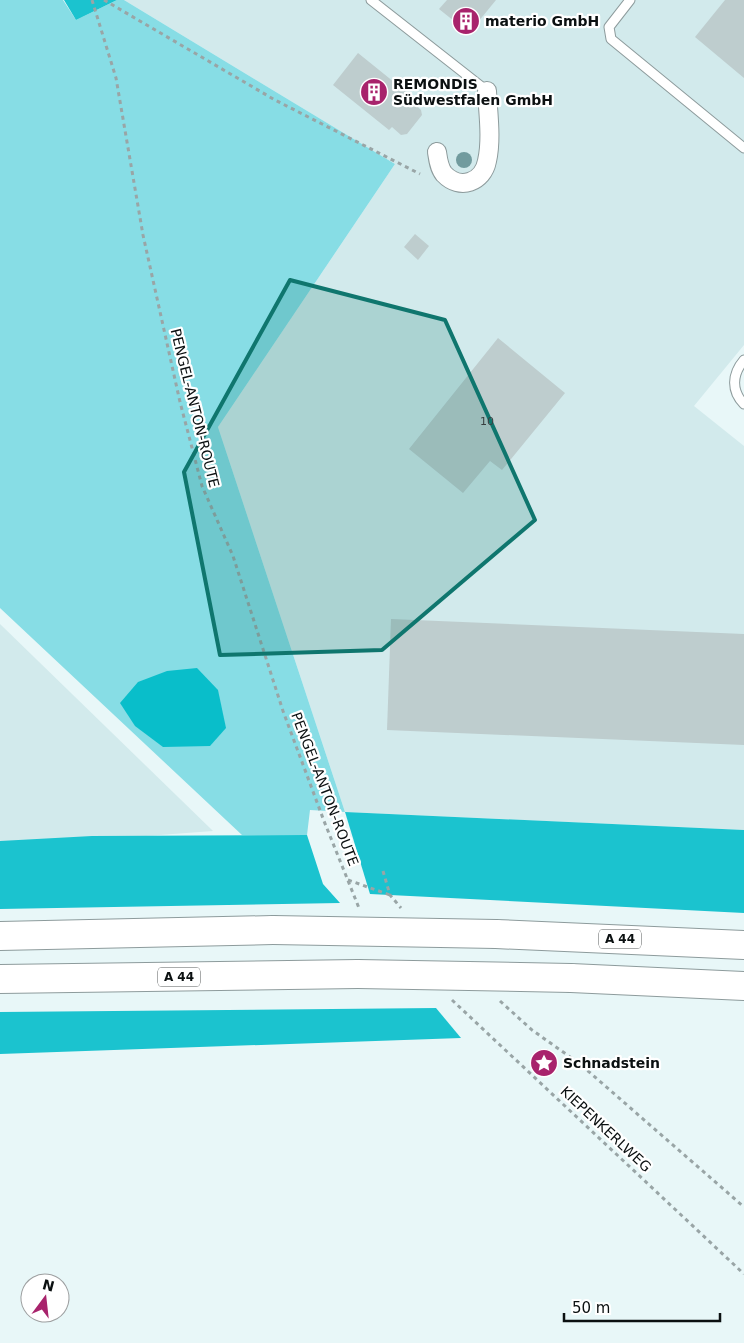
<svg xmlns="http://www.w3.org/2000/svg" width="744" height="1343" viewBox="0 0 744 1343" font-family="'DejaVu Sans',sans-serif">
  <rect width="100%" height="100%" fill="#e8f7f8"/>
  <g fill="#d2eaec">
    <polygon points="124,0 744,0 744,345 694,406 744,446 744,830 345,812 218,427 395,164"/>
    <polygon points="0,624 213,831 0,847"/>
  </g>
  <polygon fill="#87dde5" points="0,0 63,0 76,20 117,0 124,0 395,164 218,427 345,812 310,810 307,835 242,835 0,608"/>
  <g fill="#1bc3cf">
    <polygon points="64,0 117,0 76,20"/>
    <polygon points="345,812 744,830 744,913 370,894"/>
    <polygon points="307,835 323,884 340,903 0,909 0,841 92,836"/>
    <polygon points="436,1008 461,1038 0,1054 0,1012"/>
  </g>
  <polygon fill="#09beca" points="197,668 218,690 226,728 210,746 163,747 135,726 120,703 138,682 167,671"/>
  <g fill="#becdce">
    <polygon points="447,0 496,0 469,33 439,9"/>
    <polygon points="725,0 744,0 744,78 695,37"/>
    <polygon points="358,53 415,99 412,102 421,110 422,115 407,134 401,135 392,127 389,130 333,85"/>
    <polygon points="415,234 429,246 418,260 404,247"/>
    <polygon points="498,338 565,393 502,470 490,461 463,493 409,449"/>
    <polygon points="391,619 744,634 744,745 387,730"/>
  </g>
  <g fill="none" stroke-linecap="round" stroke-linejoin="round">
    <g stroke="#8d9b9c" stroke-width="11">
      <g id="lane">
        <polyline points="371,0 487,91"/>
        <polyline points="630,0 609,27 611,39 744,148"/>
        <path d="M 744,360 C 732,374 731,391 744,404"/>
      </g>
    </g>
    <g stroke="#8d9b9c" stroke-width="20">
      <path id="street" d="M 437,152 C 438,159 439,168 444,174 C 460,191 483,182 487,161 C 492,139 488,113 487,91"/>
    </g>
    <g stroke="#8d9b9c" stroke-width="30">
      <g id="highway">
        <polyline points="496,934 744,945"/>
        <polyline points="0,936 273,930"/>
        <polyline points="571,978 744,986"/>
        <polyline points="0,979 358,974"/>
      </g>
    </g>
    <g stroke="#99a5a6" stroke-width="3" stroke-dasharray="4 4" stroke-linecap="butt">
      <polyline points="92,0 116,78 143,235 180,402 202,486 233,556 283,711 324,821 359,908"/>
      <polyline points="104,0 275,100 420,174"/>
      <polyline points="383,871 390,895 401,908"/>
      <polyline points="348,880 390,895"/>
      <polyline points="452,1000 744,1274"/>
      <polyline points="500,1001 532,1030 580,1064 744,1207"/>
    </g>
    <use href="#lane" stroke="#fff" stroke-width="9"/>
    <use href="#street" stroke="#fff" stroke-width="18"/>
    <use href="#highway" stroke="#fff" stroke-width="28"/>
    <g stroke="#8d9b9c" stroke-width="30" stroke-linecap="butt">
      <g id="highway-bridge">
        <polyline points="273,930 496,934"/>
        <polyline points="358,974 571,978"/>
      </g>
    </g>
    <use href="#highway-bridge" stroke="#fff" stroke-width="28"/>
  </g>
  <circle fill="#719b9e" cx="464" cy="160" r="8"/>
  <path fill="#0f766e" fill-opacity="0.2" stroke="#0f766e" stroke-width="4" stroke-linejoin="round" d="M 290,280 L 445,320 L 535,520 L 382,650 L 220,655 L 184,472 Z"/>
  <defs>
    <g id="building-disc" transform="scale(1.4375)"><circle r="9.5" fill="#a8236c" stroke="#fff"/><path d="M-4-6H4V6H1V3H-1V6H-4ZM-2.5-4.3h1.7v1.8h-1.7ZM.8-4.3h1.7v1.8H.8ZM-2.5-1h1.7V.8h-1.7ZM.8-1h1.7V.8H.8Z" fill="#fff"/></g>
    <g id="sight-disc" transform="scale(1.4375)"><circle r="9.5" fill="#a8236c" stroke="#fff"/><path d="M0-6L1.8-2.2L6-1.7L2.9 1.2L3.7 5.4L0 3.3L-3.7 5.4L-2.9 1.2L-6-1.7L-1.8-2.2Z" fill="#fff"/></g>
  </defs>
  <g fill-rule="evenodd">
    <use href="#building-disc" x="466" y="21"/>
    <use href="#building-disc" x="374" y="92"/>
    <use href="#sight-disc" x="544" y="1063"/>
  </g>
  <g text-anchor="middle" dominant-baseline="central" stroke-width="4.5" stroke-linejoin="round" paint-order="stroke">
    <g font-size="11" fill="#383f40">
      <text x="487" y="421">10</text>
    </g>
    <g fill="#fff" stroke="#545858" stroke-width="1">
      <rect x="599" y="929.5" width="42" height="19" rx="4"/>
      <rect x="158" y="967.5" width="42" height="19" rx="4"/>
    </g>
    <g font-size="12" font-weight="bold" fill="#0b1011">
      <text x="620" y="939">A 44</text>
      <text x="179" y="977">A 44</text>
    </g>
    <g font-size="14" font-weight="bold" fill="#0b1011" stroke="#fff" text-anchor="start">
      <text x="485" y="21">materio GmbH</text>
      <text x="393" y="84">REMONDIS<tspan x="393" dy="16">Südwestfalen GmbH</tspan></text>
      <text x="563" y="1063">Schnadstein</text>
    </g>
    <g font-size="14" fill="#0b1011" stroke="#fff">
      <text transform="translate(195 408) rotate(76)">PENGEL-ANTON-ROUTE</text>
      <text transform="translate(325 789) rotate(69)">PENGEL-ANTON-ROUTE</text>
      <text transform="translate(606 1129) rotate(43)">KIEPENKERLWEG</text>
    </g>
  </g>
  <g transform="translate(45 1298) rotate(15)"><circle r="24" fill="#ffffff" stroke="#9d9fa0"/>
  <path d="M0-4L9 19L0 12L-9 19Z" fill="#a8236c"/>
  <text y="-8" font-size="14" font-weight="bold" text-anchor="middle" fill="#0b1011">N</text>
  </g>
  <path d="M564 1313v8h156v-8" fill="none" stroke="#0b1011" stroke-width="2.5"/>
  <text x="572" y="1313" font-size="15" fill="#0b1011" stroke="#ffffff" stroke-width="4" paint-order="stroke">50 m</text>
</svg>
